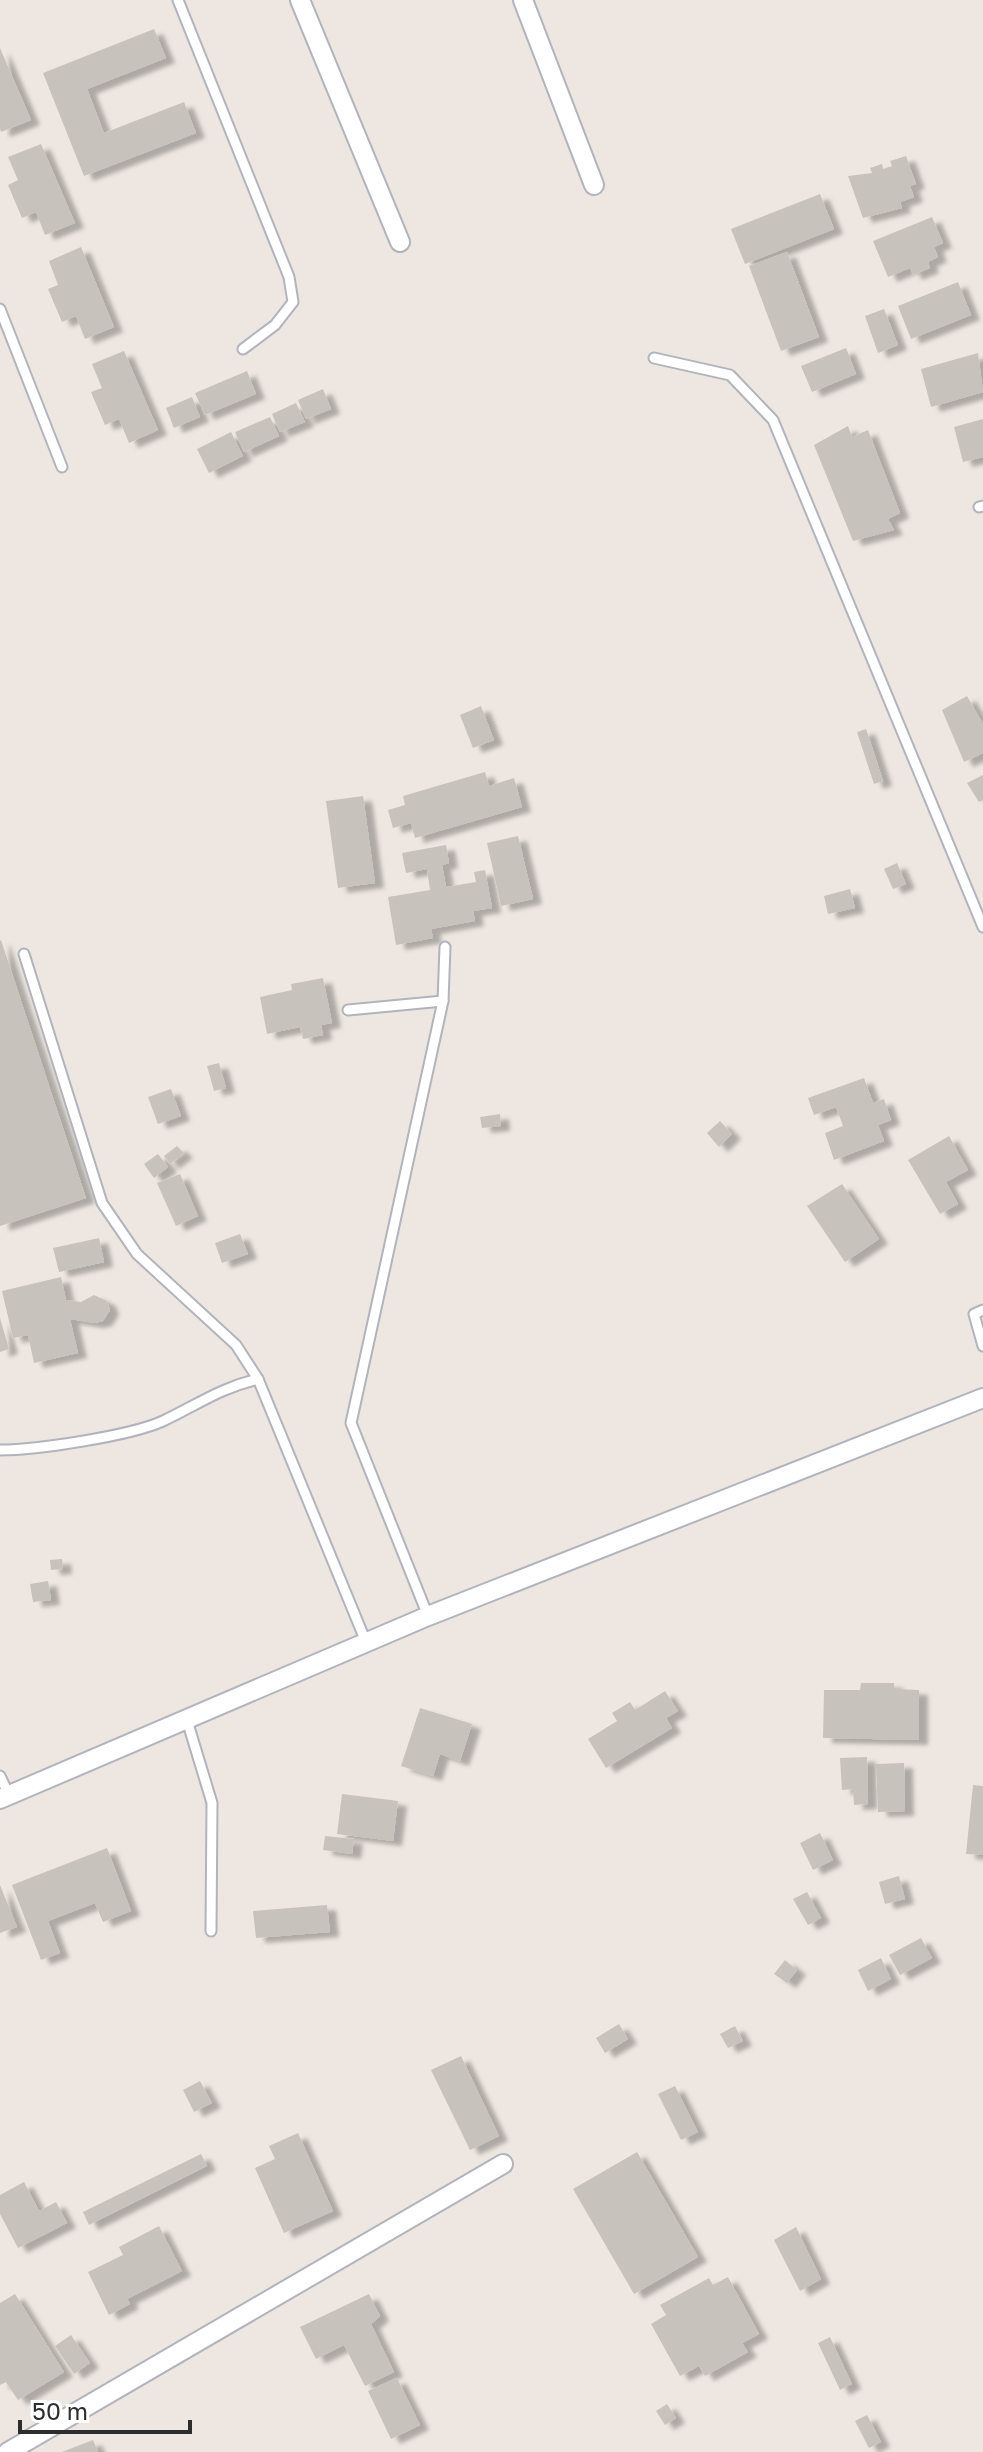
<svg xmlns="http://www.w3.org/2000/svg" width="983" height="2452" viewBox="0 0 983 2452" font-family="'Golos Text',sans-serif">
  <defs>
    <filter id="shadow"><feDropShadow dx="9" dy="5" stdDeviation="2" flood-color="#0004"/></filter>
  </defs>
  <rect width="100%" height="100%" fill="#eee7e1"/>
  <g fill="#c7c2bc" filter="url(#shadow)">
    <polygon points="154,29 166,58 87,89 104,133 184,102 196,133 84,176 43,73"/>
    <polygon points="0,48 31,120 1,132 0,129"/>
    <polygon points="41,144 75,223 45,235 36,212 22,218 8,185 18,180 8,157"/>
    <polygon points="906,156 916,184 910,186 914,197 900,202 902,208 863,218 848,176 872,173 870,168 882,164 883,169 892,166 890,161"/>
    <polygon points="820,194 834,229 745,264 731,229"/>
    <polygon points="932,217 943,243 934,247 938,257 928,262 930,268 913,275 910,268 888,277 873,241"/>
    <polygon points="81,247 114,327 85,339 76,316 62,322 48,289 58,285 49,261"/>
    <polygon points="787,252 819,337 781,351 749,266"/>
    <polygon points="958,282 971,315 911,339 898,306"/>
    <polygon points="884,309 898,345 878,353 865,316"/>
    <polygon points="846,348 856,374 812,392 801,366"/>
    <polygon points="124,351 158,430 129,443 119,419 105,425 91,392 102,388 92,364"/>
    <polygon points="978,353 983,392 931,407 921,369"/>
    <polygon points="247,371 256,394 205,415 195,393"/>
    <polygon points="323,389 331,409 306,419 298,400"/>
    <polygon points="192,397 200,417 174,428 166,408"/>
    <polygon points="296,403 305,422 280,432 272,414"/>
    <polygon points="270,417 279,436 244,452 235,432"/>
    <polygon points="983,419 983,457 963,462 954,427"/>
    <polygon points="848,426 852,437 868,430 900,513 888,519 894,530 853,541 814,445"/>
    <polygon points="231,432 243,456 209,473 197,449"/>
    <polygon points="967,696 983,724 983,753 964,762 942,710"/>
    <polygon points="481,706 494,740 473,748 460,715"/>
    <polygon points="866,729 883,781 874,784 857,732"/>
    <polygon points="485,772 489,786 514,778 522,807 415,838 411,823 393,828 388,810 405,805 403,796"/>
    <polygon points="983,775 983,800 979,802 967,783"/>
    <polygon points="363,796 375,883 338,888 326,801"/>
    <polygon points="518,836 533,899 501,906 487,843"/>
    <polygon points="446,845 449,863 442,865 446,887 476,882 474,872 485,870 492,908 473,911 475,921 431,929 433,938 396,945 388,897 430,890 427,869 406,873 402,853"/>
    <polygon points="897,863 906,884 893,889 884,869"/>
    <polygon points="850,889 855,908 828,914 824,896"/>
    <polygon points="1,940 86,1198 0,1226 0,941"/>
    <polygon points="323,978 332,1023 321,1025 323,1035 303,1039 300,1027 267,1034 260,997 292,990 291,984"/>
    <polygon points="219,1063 226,1088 214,1091 207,1066"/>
    <polygon points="864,1078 873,1103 884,1099 891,1120 878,1125 884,1141 834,1160 825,1133 843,1126 836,1107 814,1115 808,1098"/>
    <polygon points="171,1089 181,1116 158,1124 148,1097"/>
    <polygon points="500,1114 501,1126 482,1128 480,1117"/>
    <polygon points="720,1121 732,1134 719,1147 707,1133"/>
    <polygon points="949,1136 968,1170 946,1182 958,1204 940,1214 908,1160"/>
    <polygon points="177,1146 184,1153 170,1164 164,1156"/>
    <polygon points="158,1154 168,1167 154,1178 144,1164"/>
    <polygon points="180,1174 198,1216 176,1226 157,1183"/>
    <polygon points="842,1184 879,1239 845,1262 807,1206"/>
    <polygon points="240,1234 248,1254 222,1263 215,1243"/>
    <polygon points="99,1238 104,1262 59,1272 53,1248"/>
    <polygon points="61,1277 66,1300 81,1302 94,1295 107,1301 110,1310 103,1321 95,1323 70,1319 78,1353 34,1363 28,1335 13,1338 2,1291"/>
    <polygon points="0,1318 9,1349 0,1352"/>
    <polygon points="62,1559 63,1569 51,1570 50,1560"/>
    <polygon points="48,1581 51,1600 33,1602 30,1584"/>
    <polygon points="861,1683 894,1683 894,1689 919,1690 919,1740 823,1738 824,1690 860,1690"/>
    <polygon points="665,1691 678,1711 666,1718 672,1728 606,1768 588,1739 617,1721 612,1713 630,1702 635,1710"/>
    <polygon points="420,1708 472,1724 460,1761 440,1754 433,1776 401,1766"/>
    <polygon points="867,1757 868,1804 854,1805 853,1789 842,1790 840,1758"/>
    <polygon points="904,1763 905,1811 878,1812 876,1764"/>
    <polygon points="973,1785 983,1786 983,1855 966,1854"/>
    <polygon points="342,1794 398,1801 393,1841 337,1834"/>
    <polygon points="820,1833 833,1860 813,1870 800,1843"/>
    <polygon points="325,1836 354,1839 352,1854 323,1850"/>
    <polygon points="107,1848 131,1911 103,1922 95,1903 48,1921 60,1953 41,1960 12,1885"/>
    <polygon points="899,1876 905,1899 885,1904 879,1882"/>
    <polygon points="0,1885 17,1927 0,1933"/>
    <polygon points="807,1892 821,1918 808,1925 793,1899"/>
    <polygon points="327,1905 330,1932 256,1938 253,1911"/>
    <polygon points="921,1938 932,1958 900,1975 889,1955"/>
    <polygon points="881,1958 891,1979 868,1991 858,1970"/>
    <polygon points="785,1960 797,1970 787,1983 774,1974"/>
    <polygon points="619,2024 628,2039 605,2053 596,2038"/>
    <polygon points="735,2026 743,2041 728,2048 720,2034"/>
    <polygon points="461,2056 499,2136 470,2150 431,2070"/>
    <polygon points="200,2081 212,2103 194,2112 183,2090"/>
    <polygon points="675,2086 698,2132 681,2140 658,2094"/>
    <polygon points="298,2133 333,2211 284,2233 255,2168 275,2159 269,2146"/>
    <polygon points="637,2152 698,2257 634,2294 573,2189"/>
    <polygon points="201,2154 207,2166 89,2225 83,2212"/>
    <polygon points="24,2182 39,2211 56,2202 67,2223 18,2248 0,2214 0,2195"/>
    <polygon points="159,2226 182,2271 127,2299 130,2304 109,2315 88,2272 123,2255 119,2247"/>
    <polygon points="796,2227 821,2279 800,2291 774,2240"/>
    <polygon points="728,2277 759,2334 742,2343 748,2352 705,2376 699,2366 680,2376 651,2324 666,2315 660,2305 709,2278 713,2285"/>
    <polygon points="15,2294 64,2372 18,2400 6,2382 0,2385 0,2303"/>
    <polygon points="369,2294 380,2316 371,2324 394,2372 365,2386 344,2345 316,2359 300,2327"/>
    <polygon points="71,2335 90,2363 74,2374 55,2346"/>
    <polygon points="830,2337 852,2384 840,2390 818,2343"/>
    <polygon points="397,2378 420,2425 391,2439 368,2391"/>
    <polygon points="667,2404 676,2418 665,2425 656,2411"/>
    <polygon points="867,2415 881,2442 869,2448 855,2421"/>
    <polygon points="93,2440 98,2452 62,2452"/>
  </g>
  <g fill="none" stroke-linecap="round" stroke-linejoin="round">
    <g stroke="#b1b4bc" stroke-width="13">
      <g id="lane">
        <polyline points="178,0 289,277 293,302 275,325 243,349"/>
        <polyline points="0,309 62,467"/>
        <polyline points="654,358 730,375 773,420 983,927"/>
        <polyline points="979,507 983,506"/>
        <polyline points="24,954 102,1203 137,1254 236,1345 258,1379"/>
        <polyline points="348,1010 443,1001"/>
        <polyline points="983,1310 974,1314 983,1346"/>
        <path d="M 0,1450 C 36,1450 130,1436 163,1421 C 197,1405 220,1388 258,1379 L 366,1642"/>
        <polyline points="428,1616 351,1423 443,1001 445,947"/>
        <polyline points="186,1717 212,1803 211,1931"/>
        <polyline points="0,1776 9,1795"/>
      </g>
    </g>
    <g stroke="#b1b4bc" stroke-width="22">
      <g id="street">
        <polyline points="300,0 400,242"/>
        <polyline points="523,0 594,185"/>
        <polyline points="0,1799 428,1616 983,1398"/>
        <polyline points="8,2452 503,2164"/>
      </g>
    </g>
    <use href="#lane" stroke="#fff" stroke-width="9"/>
    <use href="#street" stroke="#fff" stroke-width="18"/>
  </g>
  <path d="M20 2420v12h170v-12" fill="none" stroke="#2d2d2d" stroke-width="4"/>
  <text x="32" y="2420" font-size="24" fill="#2d2d2d" stroke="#ffffff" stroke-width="6" paint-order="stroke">50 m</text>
</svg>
